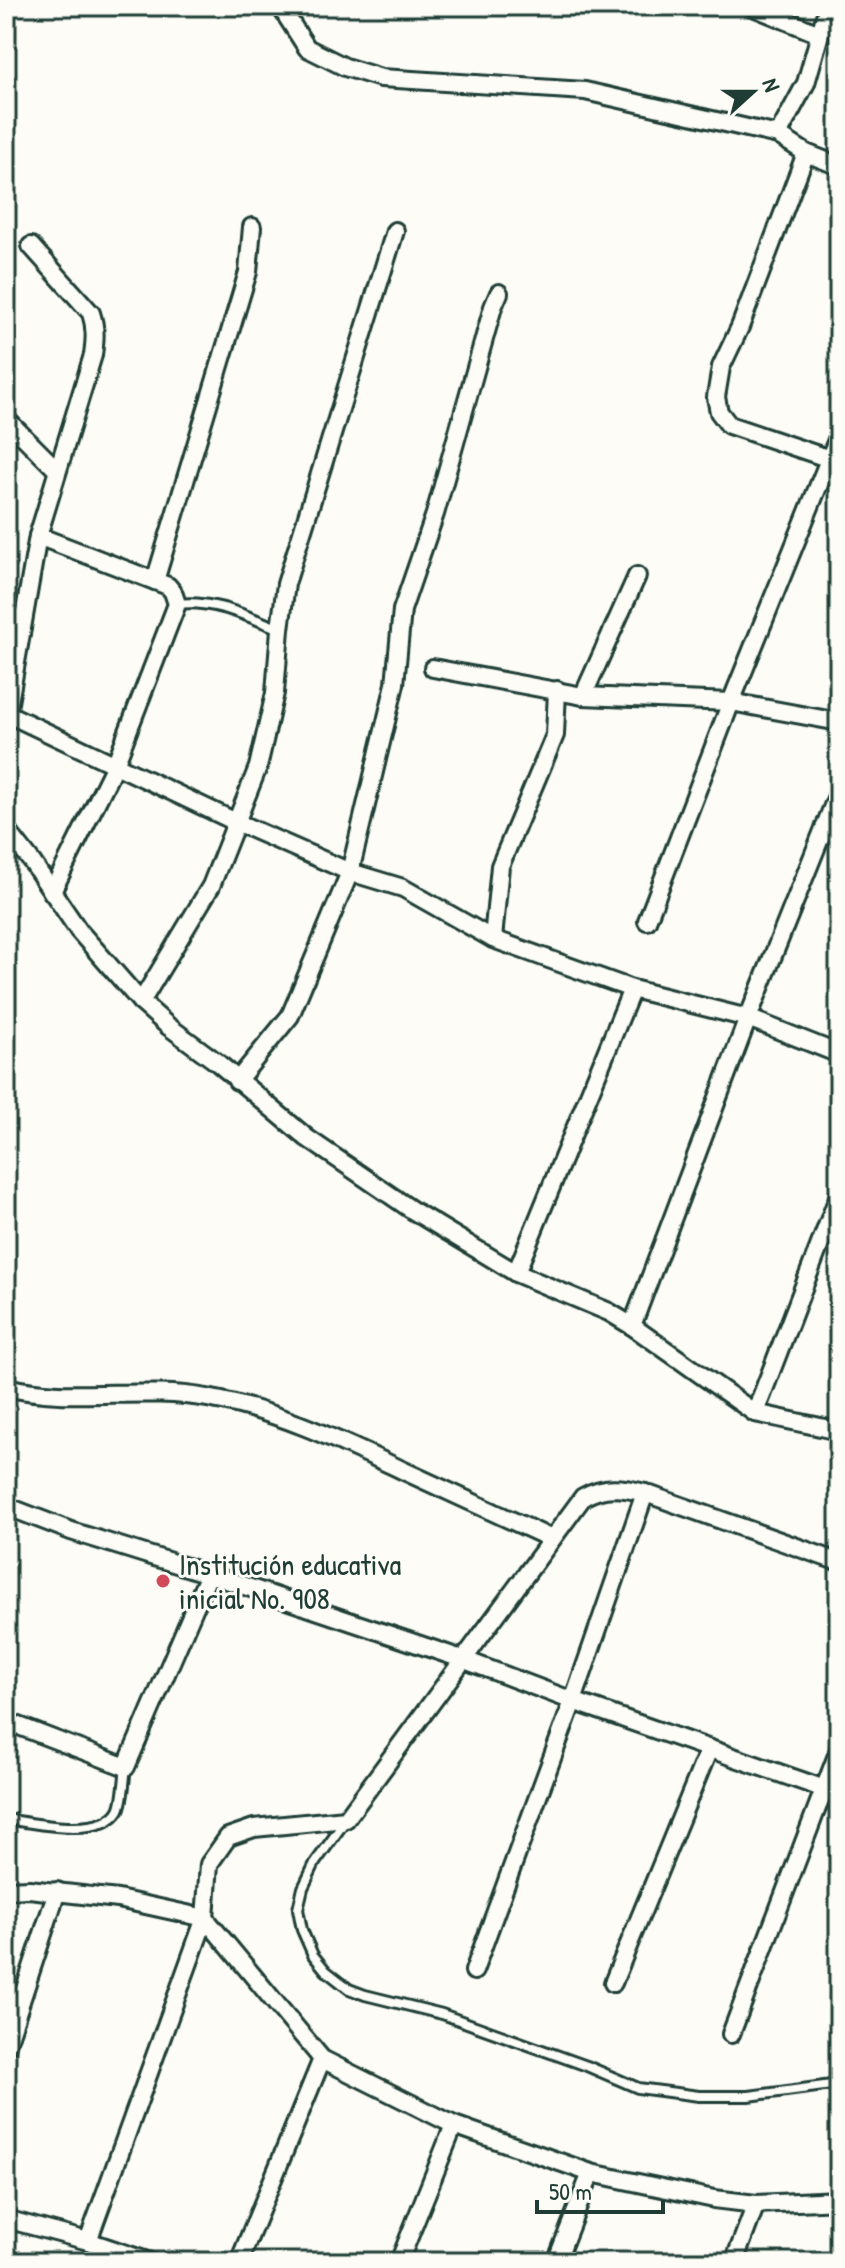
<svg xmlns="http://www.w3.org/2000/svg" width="845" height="2268" viewBox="0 0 845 2268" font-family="'Patrick Hand',sans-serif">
  <rect width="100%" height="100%" fill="#fdfcf7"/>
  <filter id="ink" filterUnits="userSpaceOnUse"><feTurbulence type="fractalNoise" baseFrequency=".0125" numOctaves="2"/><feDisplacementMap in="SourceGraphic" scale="16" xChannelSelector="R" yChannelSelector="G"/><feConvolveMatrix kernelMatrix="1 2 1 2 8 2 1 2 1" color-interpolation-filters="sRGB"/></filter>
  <g filter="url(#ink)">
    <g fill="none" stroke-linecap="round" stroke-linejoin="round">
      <g stroke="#1f3d34" stroke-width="14">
        <g id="lane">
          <path d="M 177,604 C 212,599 247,616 280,629"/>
          <path d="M 6,1819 C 32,1823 103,1839 119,1810 C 124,1800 124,1779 126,1767"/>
          <polyline points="346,1820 315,1863 303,1888 298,1909 302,1930 313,1955 326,1971 349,1989 365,1995 442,2014 587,2066 638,2088 699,2096 749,2096 839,2084"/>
        </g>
      </g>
      <g stroke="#1f3d34" stroke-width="22">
        <g id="street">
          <polyline points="280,6 307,48 345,67 381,78 585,91 778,135"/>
          <polyline points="751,6 819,34"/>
          <polyline points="828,6 806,83 778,135 806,153 839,166"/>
          <polyline points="806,153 740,327 721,367 716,397 719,412 729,425 839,462"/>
          <polyline points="6,419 57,470"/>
          <polyline points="38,536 168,586 173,592 177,604 115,765 52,892"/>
          <polyline points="155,581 248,272 252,227"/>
          <polyline points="6,609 22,627"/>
          <polyline points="433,668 583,696 731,702 839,722"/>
          <polyline points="583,696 637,576"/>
          <polyline points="8,714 236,822 350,872 403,888 493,939 632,989 748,1018 839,1054"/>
          <path d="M 6,720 L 38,536 L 93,355 C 95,340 96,328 91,313 L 31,246"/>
          <polyline points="6,829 32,862 79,931 141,1002 168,1026 218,1063 307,1138 412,1210 516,1273 609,1312 632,1326 755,1413 839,1431"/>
          <polyline points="647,921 731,702 839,435"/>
          <polyline points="493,939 500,866 555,735 557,690"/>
          <polyline points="141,1002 211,886 258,767 275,693 280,629 286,584 395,231"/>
          <polyline points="237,1081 290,1016 350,872 395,684 402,610 435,514 493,307 499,293"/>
          <polyline points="516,1273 632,989"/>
          <polyline points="632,1326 748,1018 839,791"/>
          <path d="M 6,1387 C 71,1403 141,1386 207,1398 C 276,1410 340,1441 402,1470 C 452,1493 502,1516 552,1539"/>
          <polyline points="755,1413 839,1195"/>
          <polyline points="6,1506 71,1531 209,1574 462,1659 573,1701 839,1794"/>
          <polyline points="6,1721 126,1767 209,1574"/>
          <polyline points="6,1890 29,1889 118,1899 205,1918 322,2059 454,2125 591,2173 714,2199 756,2204 839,2200"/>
          <polyline points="474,1971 573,1701 645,1493"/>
          <polyline points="613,1983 709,1749"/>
          <polyline points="731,2034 839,1750"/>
          <polyline points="6,2047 57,1891"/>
          <polyline points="6,2219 88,2241 150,2262"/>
          <path d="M 88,2241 L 205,1918 L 209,1864 L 228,1837 L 254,1828 L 346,1819 L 583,1497 C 604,1485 622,1487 645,1493 L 839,1562"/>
          <polyline points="239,2262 322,2059"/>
          <polyline points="399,2262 454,2125"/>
          <polyline points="556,2262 591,2173"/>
          <polyline points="734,2262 756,2204"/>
        </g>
      </g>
      <use href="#lane" stroke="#fdfcf7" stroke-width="8"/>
      <use href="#street" stroke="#fdfcf7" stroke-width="16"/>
    </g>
  </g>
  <circle fill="#d1495b" stroke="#fdfcf7" stroke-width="3" cx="163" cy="1581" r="8"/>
  <g text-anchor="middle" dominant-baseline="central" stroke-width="6" stroke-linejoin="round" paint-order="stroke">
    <g font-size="30" fill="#1f3d34" stroke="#fdfcf7" text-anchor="start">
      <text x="179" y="1564">Institución educativa<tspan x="179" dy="34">inicial No. 908</tspan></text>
    </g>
  </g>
  <rect width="845" height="2268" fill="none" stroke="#fdfcf7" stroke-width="32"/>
  <rect x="16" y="16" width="813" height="2236" fill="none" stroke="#1f3d34" stroke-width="3" filter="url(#ink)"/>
  <g transform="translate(753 92) rotate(69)" stroke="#fdfcf7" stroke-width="6" paint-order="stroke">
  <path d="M0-6L14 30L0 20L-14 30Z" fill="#1f3d34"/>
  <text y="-12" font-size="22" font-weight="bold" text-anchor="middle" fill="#1f3d34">N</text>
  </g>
  <path d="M537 2200v12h126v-12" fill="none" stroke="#1f3d34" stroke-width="4"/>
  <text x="549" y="2200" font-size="24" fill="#1f3d34" stroke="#fdfcf7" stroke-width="6" paint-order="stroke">50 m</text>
</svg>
